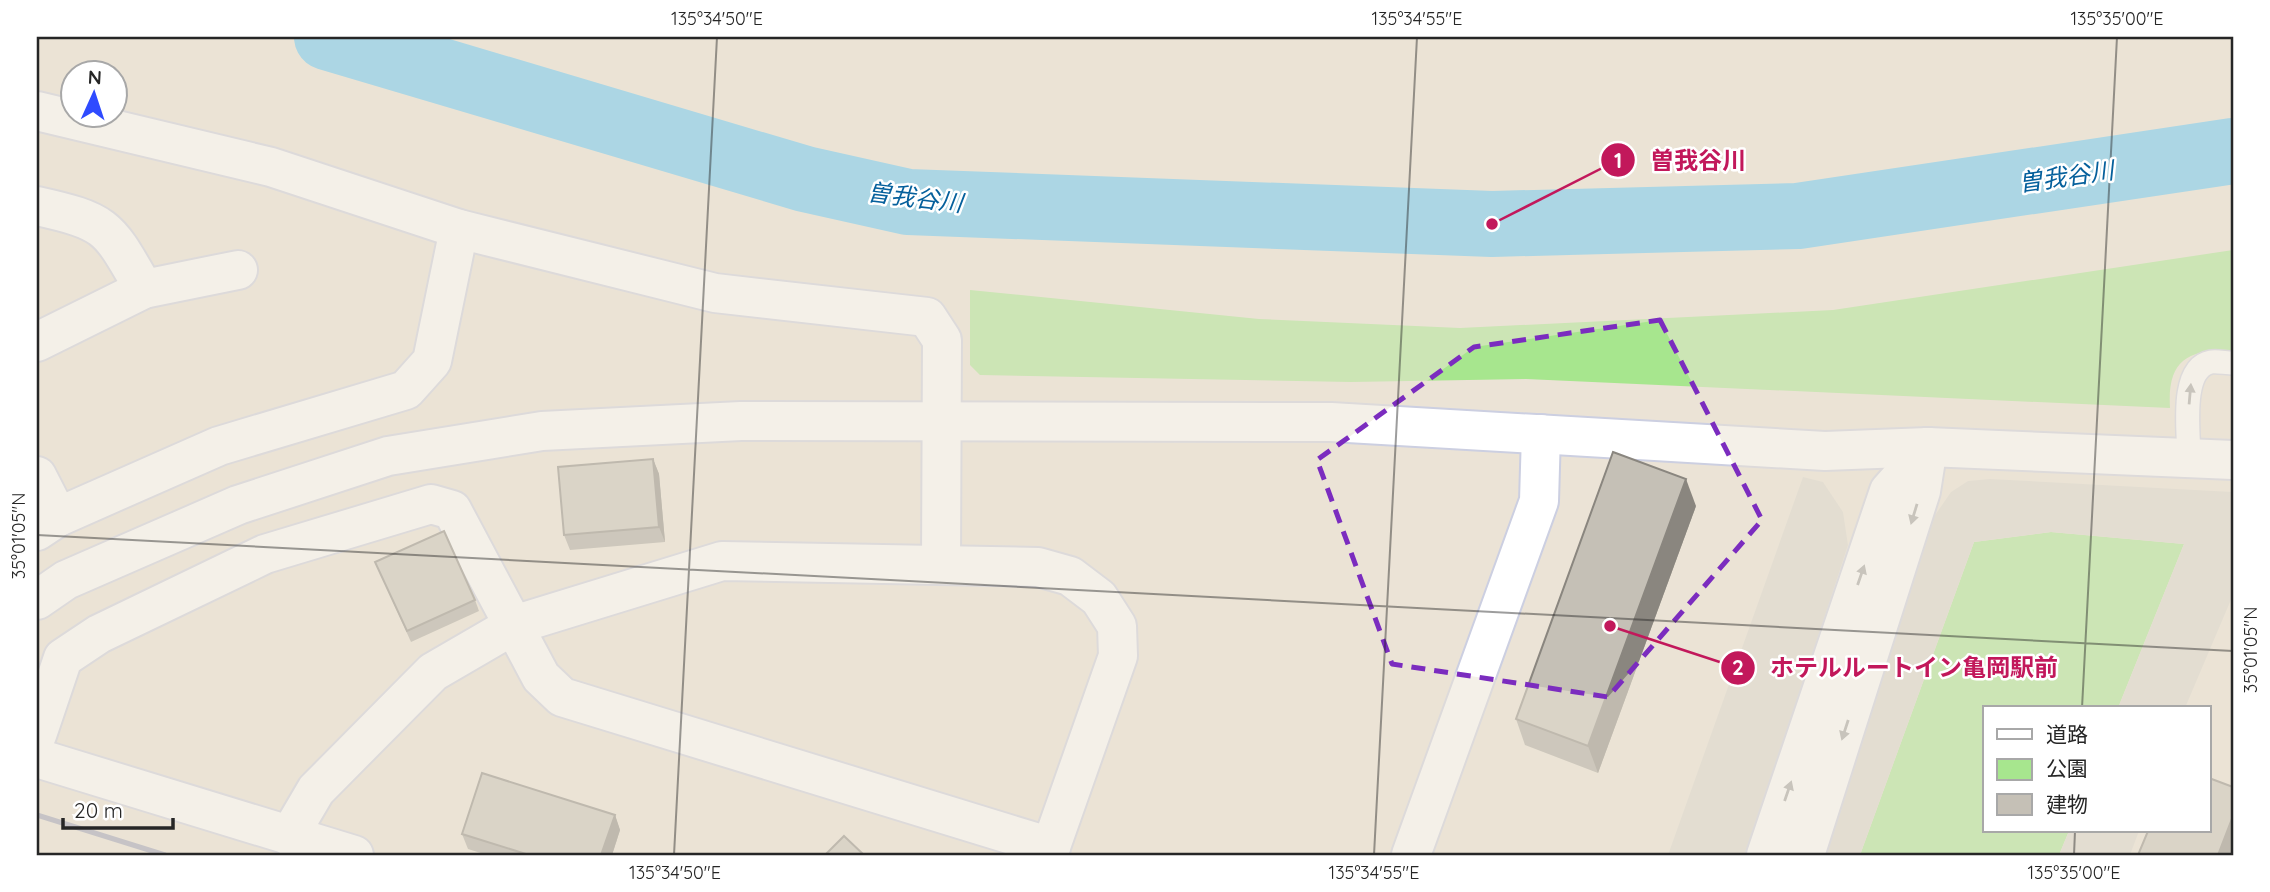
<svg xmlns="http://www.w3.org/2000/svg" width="2270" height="892" viewBox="0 0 2270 892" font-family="Quicksand,'Noto Sans JP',sans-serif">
  <rect width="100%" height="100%" fill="#ebe3d6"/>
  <g fill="#a7e68e">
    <path d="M 2233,250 L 2233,351 C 2189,349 2167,359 2170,408 L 1526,379 L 1351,382 L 980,375 L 970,365 L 970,290 L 1259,319 L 1460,328 L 1833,310 Z"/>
    <polygon points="2051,532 2184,544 2118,708 1985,708 1985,831 2069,831 2059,855 1860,855 1974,542"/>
  </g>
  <g fill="#dad6cd">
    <polygon points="1803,477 1823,482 1843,512 1848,545 1747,855 1668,855"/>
    <polygon points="1990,479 2233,492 2233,595 2185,708 2118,708 2184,544 2051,532 1974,542 1860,855 1822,855 1933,518 1951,492 1968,481"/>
    <polygon points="2069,831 2139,831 2130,855 2059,855"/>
  </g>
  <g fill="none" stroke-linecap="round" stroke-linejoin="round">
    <polyline stroke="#60c6f6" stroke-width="66" points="327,37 805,179 908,202 1492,224 1798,216 2233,151"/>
    <g stroke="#cccfe1" stroke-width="26">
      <path id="service" d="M 2189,458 C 2189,434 2179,368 2211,362 C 2217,361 2226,363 2233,363"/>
    </g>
    <g stroke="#cccfe1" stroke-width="42">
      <g id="minor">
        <polyline points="37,111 271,167 459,229 715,293 927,317 942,340 941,564"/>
        <path d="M 37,206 C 109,222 108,227 144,289"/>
        <polyline points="37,342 144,289 238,270"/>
        <polyline points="37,476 58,517"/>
        <polyline points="37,531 58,517 219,446 406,390 432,361 459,229"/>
        <polyline points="37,735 63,658 99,634 265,554 431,504 452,510 541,677 562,697 1051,847"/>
        <polyline points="37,758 354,855"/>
        <polyline points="289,836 316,790 433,672 514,625 722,561 1038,567 1070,576 1099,598 1117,626 1118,656 1048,855"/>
        <polyline points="1766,855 1889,491 1928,447"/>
        <polyline points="1805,855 1921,491 1928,447"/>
      </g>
    </g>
    <g stroke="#cccfe1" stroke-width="42">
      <g id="tertiary">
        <polyline points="37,600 66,580 238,505 388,456 542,431 741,421 1331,422 1825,451 1928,447 2233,460"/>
        <polyline points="1411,855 1539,501 1541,434"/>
      </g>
    </g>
    <use href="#service" stroke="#fff" stroke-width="23"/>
    <use href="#minor" stroke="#fff" stroke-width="38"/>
    <use href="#tertiary" stroke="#fff" stroke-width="38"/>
    <polyline stroke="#999cb3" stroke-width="5" points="37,815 165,855"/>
  </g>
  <g fill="#a9a59d">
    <polygon points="653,459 659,474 665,542 570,550 564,535"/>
    <polygon points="1696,506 1598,773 1525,745 1516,719"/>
    <polygon points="375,562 475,600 479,611 411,642"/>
    <polygon points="615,815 620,830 612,855 487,855 468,849 462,834"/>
  </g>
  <g fill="#8a867f">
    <polygon points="653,459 659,474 665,542 659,527"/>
    <polygon points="1686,479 1696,506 1598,773 1588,746"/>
    <polygon points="615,815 620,830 612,855 601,855"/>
    <polygon points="2233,816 2233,855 2218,855"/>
  </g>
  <g fill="#c5c0b6" stroke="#8a867f" stroke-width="2">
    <polygon points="1613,452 1686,479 1588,746 1516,719"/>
    <polygon points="653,459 659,527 564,535 558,467"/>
    <polygon points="444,531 475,600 407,631 375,562"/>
    <polygon points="482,773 615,815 601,855 529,855 462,834"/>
    <polygon points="2209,778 2233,787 2233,816 2218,855 2138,855 2148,831 2209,831"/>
    <polygon points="844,836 864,855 825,855"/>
  </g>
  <defs><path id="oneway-solid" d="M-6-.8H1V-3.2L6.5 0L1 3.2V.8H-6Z" transform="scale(1.75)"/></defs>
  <g fill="#9d9d9d">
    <use href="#oneway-solid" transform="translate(2190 394) rotate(-85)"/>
    <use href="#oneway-solid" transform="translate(1914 514) rotate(107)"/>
    <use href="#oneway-solid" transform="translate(1861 575) rotate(-71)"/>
    <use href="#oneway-solid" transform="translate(1845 730) rotate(108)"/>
    <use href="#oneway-solid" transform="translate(1788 791) rotate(-71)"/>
  </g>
  <path d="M0 0H2270V892H0ZM 1660,320 L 1762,520 L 1608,697 L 1392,664 L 1317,460 L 1474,347 Z" fill="#ebe3d6" fill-opacity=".55" fill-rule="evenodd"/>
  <path fill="none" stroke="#7b2cbf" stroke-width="5" stroke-dasharray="14 9" stroke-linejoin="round" d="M 1660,320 L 1762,520 L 1608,697 L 1392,664 L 1317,460 L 1474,347 Z"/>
  <path fill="none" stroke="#262626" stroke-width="2" stroke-opacity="0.45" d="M 37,535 L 2233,651M 2082,708 L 2117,37M 674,855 L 717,37M 1374,855 L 1417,37M 2074,855 L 2075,831"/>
  <g text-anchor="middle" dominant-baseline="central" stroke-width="5" stroke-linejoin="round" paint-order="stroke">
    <g font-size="24" font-style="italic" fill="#05609c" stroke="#fff">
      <text transform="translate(2066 176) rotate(-8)">曽我谷川</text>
      <text transform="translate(915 197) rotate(7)">曽我谷川</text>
    </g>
  </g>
  <path fill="none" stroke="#c2185b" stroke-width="2.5" d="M1492 224L1618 160M1610 626L1738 668"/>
  <g fill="#c2185b" stroke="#fff" stroke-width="2.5">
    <circle cx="1492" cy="224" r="7"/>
    <circle cx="1610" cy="626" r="7"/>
    <circle cx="1618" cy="160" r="18"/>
    <circle cx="1738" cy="668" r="18"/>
  </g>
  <g font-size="21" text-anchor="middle" font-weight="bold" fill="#fff">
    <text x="1618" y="168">1</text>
    <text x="1738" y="675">2</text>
  </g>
  <g font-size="24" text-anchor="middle" font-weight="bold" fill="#c2185b" stroke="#fff" stroke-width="5" stroke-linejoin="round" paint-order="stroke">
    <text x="1698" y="169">曽我谷川</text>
    <text x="1914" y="676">ホテルルートイン亀岡駅前</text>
  </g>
  <rect width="2270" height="892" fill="none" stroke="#ffffff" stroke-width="77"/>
  <rect x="1983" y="706" width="228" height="126" fill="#ffffff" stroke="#a8a8a8" stroke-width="2"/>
  <rect x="1997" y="729" width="35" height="10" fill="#ffffff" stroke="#a8a8a8" stroke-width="2"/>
  <text x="2046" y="742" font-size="21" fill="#262626">道路</text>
  <rect x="1997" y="759" width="35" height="21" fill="#a7e68e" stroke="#a8a8a8" stroke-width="2"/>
  <text x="2046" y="776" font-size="21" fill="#262626">公園</text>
  <rect x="1997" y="794" width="35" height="21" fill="#c5c0b6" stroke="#a8a8a8" stroke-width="2"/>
  <text x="2046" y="812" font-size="21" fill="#262626">建物</text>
  <g transform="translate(94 94) rotate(3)"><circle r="33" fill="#ffffff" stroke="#a8a8a8" stroke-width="2"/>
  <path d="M0-5L12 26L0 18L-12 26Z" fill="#2f4bff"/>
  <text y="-10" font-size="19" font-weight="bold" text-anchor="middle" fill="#262626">N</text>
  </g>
  <path d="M63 818v10h110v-10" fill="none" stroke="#262626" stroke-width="3.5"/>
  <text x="74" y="818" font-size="21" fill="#262626" stroke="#ffffff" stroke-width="5" paint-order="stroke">20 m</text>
  <rect x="38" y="38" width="2194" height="816" fill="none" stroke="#262626" stroke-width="2.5"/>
  <g font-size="18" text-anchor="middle" fill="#262626">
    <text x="717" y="25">135°34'50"E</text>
    <text x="1417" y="25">135°34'55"E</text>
    <text x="2117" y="25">135°35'00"E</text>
    <text transform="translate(19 536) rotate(-90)" y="6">35°01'05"N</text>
    <text transform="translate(2251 650) rotate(-90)" y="6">35°01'05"N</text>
    <text x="675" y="879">135°34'50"E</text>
    <text x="1374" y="879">135°34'55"E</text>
    <text x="2074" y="879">135°35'00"E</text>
  </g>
</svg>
